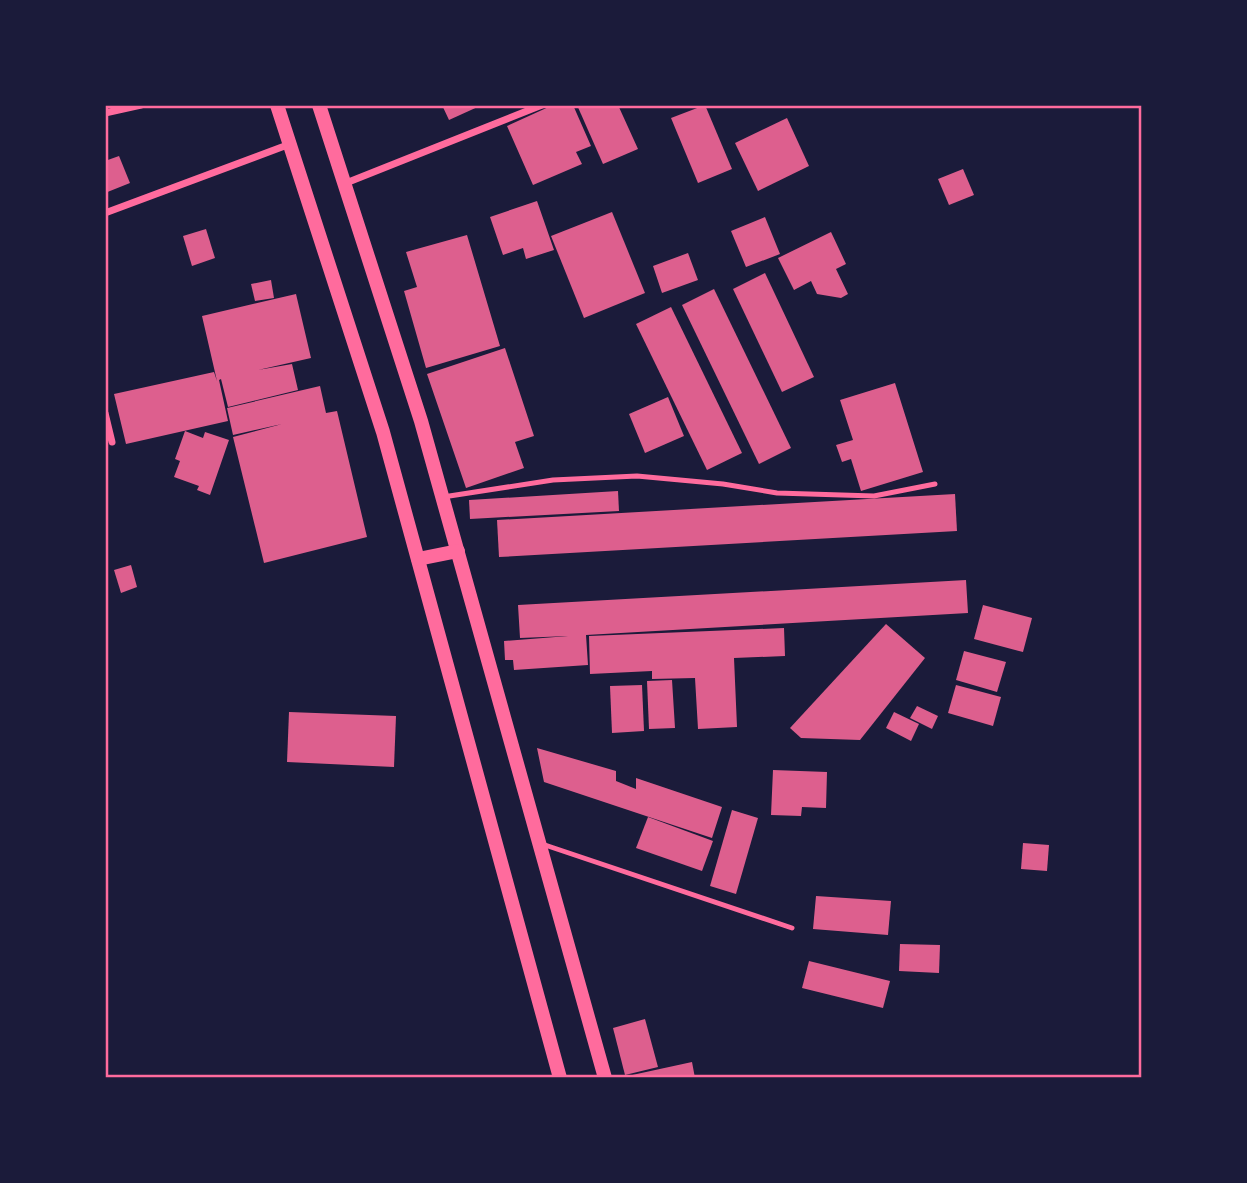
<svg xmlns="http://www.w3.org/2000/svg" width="1247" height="1183" viewBox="0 0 1247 1183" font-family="'Nunito Sans',sans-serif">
  <rect width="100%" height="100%" fill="#1b1b3a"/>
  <g fill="#dd5f8e">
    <polygon points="442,105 482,105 449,120"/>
    <polygon points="553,105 573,105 591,146 576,152 582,164 533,185 507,126"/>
    <polygon points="577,105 618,105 638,149 603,164"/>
    <polygon points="705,105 732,169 698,183 671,118"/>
    <polygon points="787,118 809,166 758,191 735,143"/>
    <polygon points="119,156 130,183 105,193 105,161"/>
    <polygon points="963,169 974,195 949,205 938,179"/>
    <polygon points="537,201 554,250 526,259 523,248 503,255 490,217"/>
    <polygon points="612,212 645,293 584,318 551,236"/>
    <polygon points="765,217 780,254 746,267 731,231"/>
    <polygon points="206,229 215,258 192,266 183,236"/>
    <polygon points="831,232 846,264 836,269 848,294 841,298 817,294 811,281 794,290 778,258"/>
    <polygon points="467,235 500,346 426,368 404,291 417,287 406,252"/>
    <polygon points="688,253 698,280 662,293 653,266"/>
    <polygon points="765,273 814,377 782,392 733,289"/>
    <polygon points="271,280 274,298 255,301 251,284"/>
    <polygon points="714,289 791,448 759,464 682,305"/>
    <polygon points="296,294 311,358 258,370 292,364 298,390 228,407 221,379 219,380 228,421 126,444 114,394 214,372 217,381 202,316"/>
    <polygon points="671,307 742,453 707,470 636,324"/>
    <polygon points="505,348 534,436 515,442 524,468 466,488 427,374"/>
    <polygon points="895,383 923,472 861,491 851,459 842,462 836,445 853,440 840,400"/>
    <polygon points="320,386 326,413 337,411 367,537 264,563 233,437 282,424 233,435 227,408"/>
    <polygon points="668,397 684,436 645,453 629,414"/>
    <polygon points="185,431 203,438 205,432 229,440 210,495 197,490 199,486 174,477 180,461 175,459"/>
    <polygon points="618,491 619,511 470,519 469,500"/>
    <polygon points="955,494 957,531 499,557 497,520"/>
    <polygon points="131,565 137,587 121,593 114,570"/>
    <polygon points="966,580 968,613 586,635 588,665 514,670 513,660 505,660 504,641 568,636 520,638 518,605"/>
    <polygon points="983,605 1032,618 1023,652 974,639"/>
    <polygon points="886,624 925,658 860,740 801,738 790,728"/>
    <polygon points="784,628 785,656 734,658 737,727 698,729 695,678 652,679 652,671 590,674 589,636"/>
    <polygon points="964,651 1006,662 997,692 956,680"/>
    <polygon points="672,680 675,728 649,729 647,681"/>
    <polygon points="642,685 644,731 612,733 610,686"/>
    <polygon points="956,685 1001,697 993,726 948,713"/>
    <polygon points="917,706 938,716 932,729 910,718"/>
    <polygon points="289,712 396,716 394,767 287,762"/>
    <polygon points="894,712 919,724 911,741 886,728"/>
    <polygon points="537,748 616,771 616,781 636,789 636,778 722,807 712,838 544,782"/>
    <polygon points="773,770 827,772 826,808 802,807 801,816 771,815"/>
    <polygon points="732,810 758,818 736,894 710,886"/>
    <polygon points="648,817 713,841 702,871 636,848"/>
    <polygon points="1023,843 1049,845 1047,871 1021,869"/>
    <polygon points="816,896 891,901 888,935 813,929"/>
    <polygon points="900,944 940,945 939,973 899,971"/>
    <polygon points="809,961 890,981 883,1008 802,988"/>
    <polygon points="645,1019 658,1067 625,1075 613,1028"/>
    <polygon points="692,1062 695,1078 623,1078 623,1077"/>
  </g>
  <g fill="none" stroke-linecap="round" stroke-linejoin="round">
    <g stroke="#ff6b9d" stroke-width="5">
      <polyline points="443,497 553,480 637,476 723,484 777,493 874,496 935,484"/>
      <polyline points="542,844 792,928"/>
    </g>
    <g stroke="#ff6b9d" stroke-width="7">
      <polyline points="105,113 141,105"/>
      <polyline points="346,183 542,105"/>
      <polyline points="105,213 290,144"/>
      <polyline points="105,413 112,442"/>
    </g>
    <g stroke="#ff6b9d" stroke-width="14">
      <polyline points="277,105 383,432 560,1078"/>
      <polyline points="319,105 421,421 605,1078"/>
      <polyline points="418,559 458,551"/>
    </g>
  </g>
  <rect width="1247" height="1183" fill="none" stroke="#1b1b3a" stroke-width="214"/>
  <rect x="107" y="107" width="1033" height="969" fill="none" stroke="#ff6b9d" stroke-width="2.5"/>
</svg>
